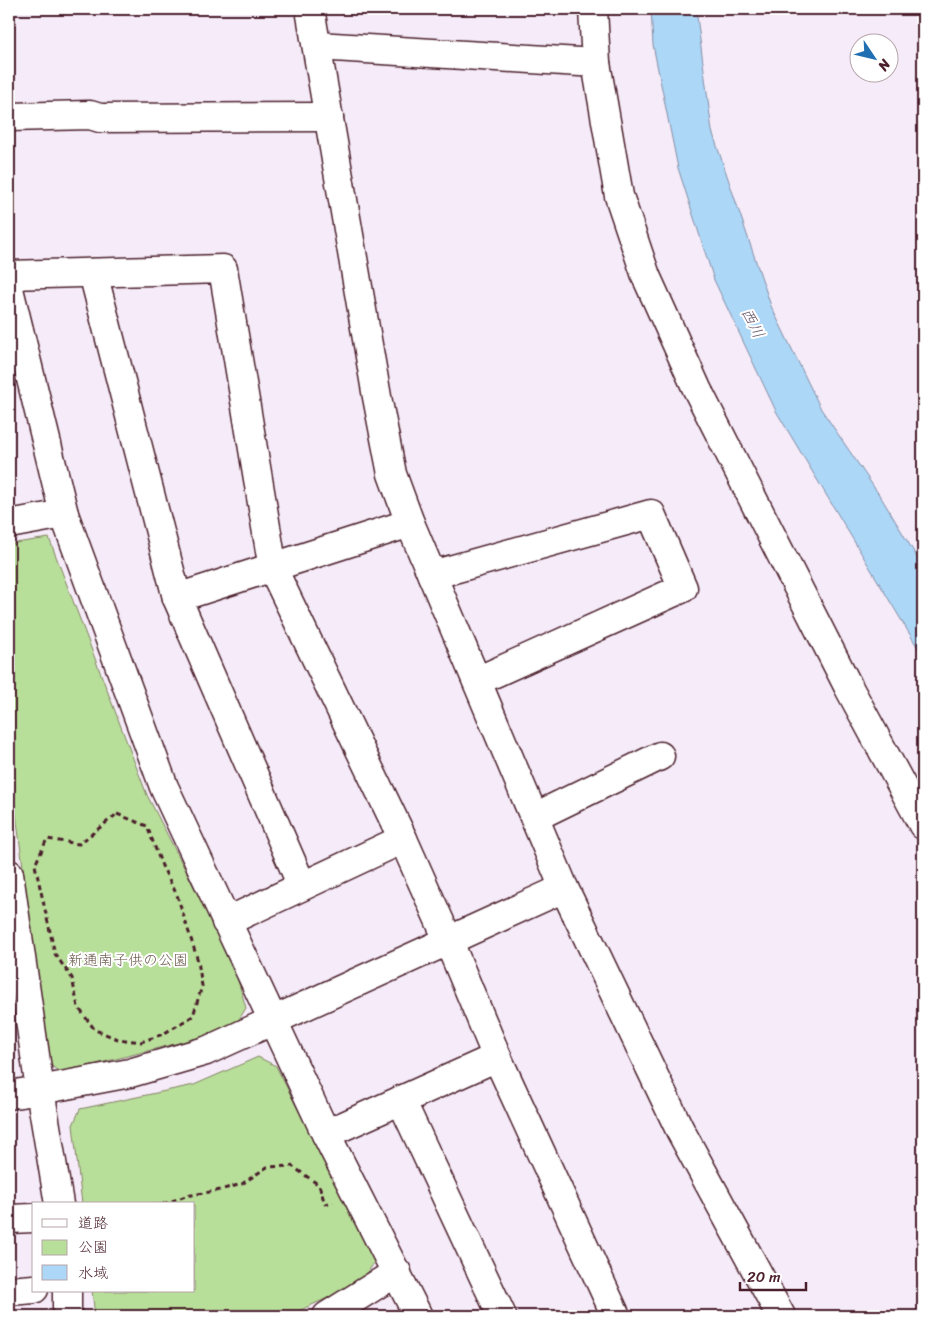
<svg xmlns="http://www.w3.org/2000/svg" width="932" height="1325" viewBox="0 0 932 1325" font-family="Sriracha,'Klee One',sans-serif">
  <rect width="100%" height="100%" fill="#f6ecf9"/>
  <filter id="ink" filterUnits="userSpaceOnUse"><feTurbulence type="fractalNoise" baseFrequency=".02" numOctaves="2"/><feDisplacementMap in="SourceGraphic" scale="10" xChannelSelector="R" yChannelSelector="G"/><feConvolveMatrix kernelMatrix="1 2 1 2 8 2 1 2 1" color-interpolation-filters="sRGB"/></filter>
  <g filter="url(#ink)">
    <g fill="#b8df9a" stroke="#817f62">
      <polygon points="49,538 147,795 233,963 246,1008 233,1029 61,1073 49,1064 9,761 9,544"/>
      <polygon points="258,1057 276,1066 375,1261 361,1283 287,1316 95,1316 92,1291 194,1291 194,1204 82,1204 73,1125 80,1109 194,1085"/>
    </g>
    <polygon fill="#acd7f7" stroke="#858da5" points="651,9 696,9 712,131 771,306 821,409 882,499 923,567 923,659 918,648 776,411 714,280 678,168 653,45"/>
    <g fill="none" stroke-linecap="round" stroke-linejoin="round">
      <g stroke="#4a1f2b" stroke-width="31">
        <g id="minor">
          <polyline points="310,9 377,397 392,474 410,523 564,888 680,1130 781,1316"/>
          <polyline points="593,9 596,63 619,196 646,276 697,389 849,688 923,825"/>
          <polyline points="317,46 596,63"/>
          <polyline points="9,117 90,115 100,118 329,117"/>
          <polyline points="93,273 177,598 302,886"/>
          <polyline points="9,275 223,269 273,569 403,839 449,942 497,1057 616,1316"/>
          <polyline points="9,289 64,514 164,787 326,1134 418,1316"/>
          <polyline points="9,524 64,514"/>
          <polyline points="432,575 651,514 683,588 477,681"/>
          <polyline points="177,598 410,523"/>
          <polyline points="535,817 660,756"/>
          <polyline points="9,874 40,1090 59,1204"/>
          <polyline points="226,922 403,839"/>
          <polyline points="9,1095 40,1090 130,1073 206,1051 564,888"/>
          <polyline points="401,1100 502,1316"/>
          <polyline points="326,1134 497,1057"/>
          <polyline points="9,1219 34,1218"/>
          <polyline points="9,1291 34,1289"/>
          <polyline points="67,1291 67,1316"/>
          <polyline points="327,1316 397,1272"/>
        </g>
      </g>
      <g stroke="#4a1f2b" stroke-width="3" stroke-dasharray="5 4" stroke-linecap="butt">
        <polygon points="117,814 147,826 162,866 177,895 198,961 202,986 193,1016 163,1034 141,1042 118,1039 95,1030 78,1007 72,978 55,954 35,865 47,839 79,844"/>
        <polyline points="163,1204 186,1196 216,1191 242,1184 267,1167 292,1166 319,1185 325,1204 333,1202"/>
      </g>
      <use href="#minor" stroke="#fff" stroke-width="28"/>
    </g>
  </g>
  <g text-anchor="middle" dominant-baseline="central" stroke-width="4" stroke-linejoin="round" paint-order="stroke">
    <g font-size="15" fill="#6b594c" stroke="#fff">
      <text x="128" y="960">新通南子供の公園</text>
    </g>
    <g font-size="16" font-style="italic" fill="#675668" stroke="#fff">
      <text transform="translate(753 323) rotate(63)">西川</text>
    </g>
  </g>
  <rect width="932" height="1325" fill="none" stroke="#fff" stroke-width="30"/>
  <rect x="15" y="15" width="902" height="1295" fill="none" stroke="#4a1f2b" stroke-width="2" filter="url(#ink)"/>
  <rect x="32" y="1202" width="162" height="90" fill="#ffffff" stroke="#b7a5aa"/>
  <rect x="42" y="1219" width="25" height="8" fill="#ffffff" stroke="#b7a5aa"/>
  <text x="78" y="1228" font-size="15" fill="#4a1f2b">道路</text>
  <rect x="42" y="1240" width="25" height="15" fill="#b8df9a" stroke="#b7a5aa"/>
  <text x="78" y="1252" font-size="15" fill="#4a1f2b">公園</text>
  <rect x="42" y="1265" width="25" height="15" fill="#acd7f7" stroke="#b7a5aa"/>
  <text x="78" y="1278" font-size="15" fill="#4a1f2b">水域</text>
  <g transform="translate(874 58) rotate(125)"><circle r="24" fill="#ffffff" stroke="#b7a5aa"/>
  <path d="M0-4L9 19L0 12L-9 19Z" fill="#1f6fb2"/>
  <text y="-8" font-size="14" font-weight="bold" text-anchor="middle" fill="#4a1f2b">N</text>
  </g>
  <path d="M740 1282v8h66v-8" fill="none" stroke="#4a1f2b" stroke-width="2.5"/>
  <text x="747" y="1282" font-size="15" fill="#4a1f2b" stroke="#ffffff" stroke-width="4" paint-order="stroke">20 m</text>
</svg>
